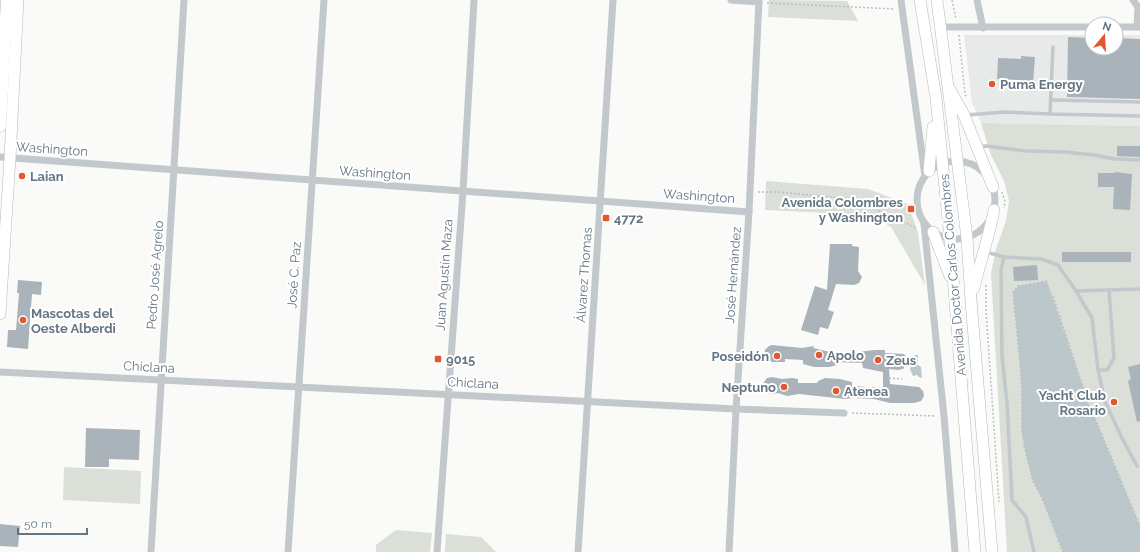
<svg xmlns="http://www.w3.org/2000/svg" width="1140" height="552" viewBox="0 0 1140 552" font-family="Raleway,sans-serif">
  <rect width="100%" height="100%" fill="#fafaf8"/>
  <polygon fill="#e8e9e9" points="964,35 1092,35 1092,48 1116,48 1116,35 1140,35 1140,126 981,123 972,103"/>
  <g fill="#dadfd7">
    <polygon points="769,0 847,1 858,21 768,17"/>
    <polygon points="981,123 1140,126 1140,526 1089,404 1047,281 1018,286 1013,292 1021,375 1022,400 1022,432 1025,450 1033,481 1042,498 1063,552 1007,552 991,273 996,249 1006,221 1009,201 1004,181 991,155"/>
    <polygon points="766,181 868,189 908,204 918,233 925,285 891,227 872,215 765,210"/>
    <polygon points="64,467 141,471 140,504 63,500"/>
    <polygon points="396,530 432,533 430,552 376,552 376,545"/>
    <polygon points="446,534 481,537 496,552 445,552"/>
  </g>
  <g fill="#bbc7cb">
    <polygon points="1047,281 1089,404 1140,526 1140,552 1063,552 1042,498 1033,481 1025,450 1022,432 1022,400 1021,375 1013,292 1018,286"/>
    <polygon points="915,355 918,355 918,365 921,367 922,378 919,377 917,375 913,376 910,369"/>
  </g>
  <g fill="#aab3b9">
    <polygon points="1068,37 1092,38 1092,48 1116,48 1116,38 1140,39 1140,99 1067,97"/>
    <polygon points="1021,56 1035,57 1033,84 1018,83 1019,80 997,79 998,58 1021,59"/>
    <polygon points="1117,146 1140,146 1140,157 1117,156"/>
    <polygon points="1115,172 1132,174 1130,210 1113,209 1114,187 1098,187 1098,173 1115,173"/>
    <polygon points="830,244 852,244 852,246 859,247 858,271 862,277 859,283 854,285 836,284 828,310 834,312 828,329 820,327 818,335 801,330 815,286 827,290"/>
    <rect x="1062" y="252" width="69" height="10"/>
    <polygon points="1037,265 1038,280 1014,281 1013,267"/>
    <polygon points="18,280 42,282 41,295 32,294 28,349 7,347 8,330 16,330 19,293 17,293"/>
    <polygon points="772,345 802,348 814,346 813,348 856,358 858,352 875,350 885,350 885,353 904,354 907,358 908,362 903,369 898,370 889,369 890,384 919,387 923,391 924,396 921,401 914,403 890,403 874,399 853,398 845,399 799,394 787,396 778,393 773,394 766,393 763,389 762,385 767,378 772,377 782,379 792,378 798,379 798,383 817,383 818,381 825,378 840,379 852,382 852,386 883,388 883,372 863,368 862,363 837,362 837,365 829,367 814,367 803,364 803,360 785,359 785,362 772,362 767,360 764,354 765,350 769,346"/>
    <polygon points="1140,364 1140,421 1137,422 1128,381 1131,379 1128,367"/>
    <polygon points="86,428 140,430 139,460 109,459 109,467 85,467"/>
    <polygon points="0,524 20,526 18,547 0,546"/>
  </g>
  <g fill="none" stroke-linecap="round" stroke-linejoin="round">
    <g stroke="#b3babf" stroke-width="12">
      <g id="secondary">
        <polyline points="920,0 936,98 950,239 975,552"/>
        <polyline points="937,0 967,238 971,301 992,552"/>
        <polyline points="950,90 964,115 993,187"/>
        <polyline points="929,171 933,127"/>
        <polyline points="933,232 950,276"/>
        <path d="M 974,288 C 980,262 989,237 994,210"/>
        <polyline points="0,314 10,158 18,0"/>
      </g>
    </g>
    <g stroke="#b5babe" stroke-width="13">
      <polyline id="primary" points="0,126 7,0"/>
    </g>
    <g stroke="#bbbfc2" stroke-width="1.5" stroke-dasharray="2 2" stroke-linecap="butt">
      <polyline points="952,0 956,19"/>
      <polyline points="767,3 895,9"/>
      <polyline points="959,35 965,94 967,98"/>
      <polyline points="758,192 778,192 865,200 879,211 883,212 891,217 896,218 916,228"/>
      <polyline points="1002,192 1005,202 1004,208"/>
      <polyline points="1047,281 1018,286 1013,292 1021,375 1022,400 1022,432 1025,450 1033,481 1042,498 1063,552"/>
      <polyline points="986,285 986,310 999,502"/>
      <polyline points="1053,296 1085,393 1080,395"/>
      <polyline points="889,378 902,379"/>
      <polyline points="1092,411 1140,526"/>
      <polyline points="852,413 936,416"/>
    </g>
    <g stroke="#c3c8cc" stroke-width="3.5">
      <polyline points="1051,100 1140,102"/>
      <polyline points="1050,114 1053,47"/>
      <polyline points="966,115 1005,112 1050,114 1140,116"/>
      <polyline points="978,147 986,146 1027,151 1065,152 1094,155 1115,159 1140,160"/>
      <polyline points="986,252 1004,257 1041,259 1058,265 1076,291 1092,318 1098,370 1105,402 1122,438 1137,466"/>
      <polyline points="1004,257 1001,270 1002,356 1007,403 1012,500 1026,517 1034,552"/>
      <polyline points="1076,291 1140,289"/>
      <polyline points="1098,370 1107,370 1114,358 1109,290"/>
    </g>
    <g stroke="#c3c8cc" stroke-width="7">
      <polyline points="731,0 759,2"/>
      <polyline points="901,0 925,176"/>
      <polyline points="977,0 983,28"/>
      <polyline points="1133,0 1138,7 1137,27"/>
      <polyline points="940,27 1092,27"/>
      <polyline points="1116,27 1140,27"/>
      <polyline points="0,157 749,212"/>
      <circle cx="956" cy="200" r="39"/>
      <polyline points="924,224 944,416 955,552"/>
      <polyline points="0,372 736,409 844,413"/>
      <polyline points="151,552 184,0"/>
      <polyline points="288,552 324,0"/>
      <polyline points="437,552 463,191 474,0"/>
      <polyline points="578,552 613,0"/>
      <polyline points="729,552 736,409 749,212 759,0"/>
    </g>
    <use href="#secondary" stroke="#fff" stroke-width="11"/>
    <use href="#primary" stroke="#fff" stroke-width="12"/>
  </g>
  <g fill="#e4572e" stroke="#fff" stroke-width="1.5">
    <circle cx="992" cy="84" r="4"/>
    <circle cx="22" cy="176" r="4"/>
    <rect x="907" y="205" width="8" height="8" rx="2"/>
    <rect x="602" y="214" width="8" height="8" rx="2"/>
    <circle cx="23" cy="320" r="4"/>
    <circle cx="819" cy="355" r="4"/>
    <circle cx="777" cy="356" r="4"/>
    <rect x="434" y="355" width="8" height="8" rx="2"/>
    <circle cx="878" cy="360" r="4"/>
    <circle cx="784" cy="387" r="4"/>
    <circle cx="836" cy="391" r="4"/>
    <circle cx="1114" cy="402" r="4"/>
  </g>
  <g text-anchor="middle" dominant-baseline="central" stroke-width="4" stroke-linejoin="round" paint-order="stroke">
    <g font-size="13" font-weight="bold" fill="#657683" stroke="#fff" text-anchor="start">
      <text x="1000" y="84">Puma Energy</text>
      <text x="30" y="176">Laian</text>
      <text x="903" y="202" text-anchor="end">Avenida Colombres<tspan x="903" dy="15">y Washington</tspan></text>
      <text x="614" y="218">4772</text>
      <text x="31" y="313">Mascotas del<tspan x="31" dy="15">Oeste Alberdi</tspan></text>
      <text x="827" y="355">Apolo</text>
      <text x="769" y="356" text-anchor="end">Poseidón</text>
      <text x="446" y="359">9015</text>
      <text x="886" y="360">Zeus</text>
      <text x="776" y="387" text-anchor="end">Neptuno</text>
      <text x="844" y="391">Atenea</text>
      <text x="1106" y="395" text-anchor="end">Yacht Club<tspan x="1106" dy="15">Rosario</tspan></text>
    </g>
    <g font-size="13" fill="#657683" stroke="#fff">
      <text transform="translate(52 149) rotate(4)">Washington</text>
      <text transform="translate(375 173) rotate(4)">Washington</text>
      <text transform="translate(699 196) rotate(4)">Washington</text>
      <text transform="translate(155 275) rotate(-86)">Pedro José Agrelo</text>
      <text transform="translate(294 275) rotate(-86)">José C. Paz</text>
      <text transform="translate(444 275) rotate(-86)">Juan Agustín Maza</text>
      <text transform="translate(584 275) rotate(-86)">Álvarez Thomas</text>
      <text transform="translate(733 275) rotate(-86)">José Hernández</text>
      <text transform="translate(953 275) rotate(-95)">Avenida Doctor Carlos Colombres</text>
      <text transform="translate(149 367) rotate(3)">Chiclana</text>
      <text transform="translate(473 383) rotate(3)">Chiclana</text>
    </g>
  </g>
  <g transform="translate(1104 36) rotate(18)"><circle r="19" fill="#ffffff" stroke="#c1c8cd"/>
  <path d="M0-3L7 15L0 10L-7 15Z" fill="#e4572e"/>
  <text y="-6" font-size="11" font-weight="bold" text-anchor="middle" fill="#657683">N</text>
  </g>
  <path d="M18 528v6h69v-6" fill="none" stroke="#657683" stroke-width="2"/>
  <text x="24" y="528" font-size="12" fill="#657683" stroke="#ffffff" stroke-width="3" paint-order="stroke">50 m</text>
</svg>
